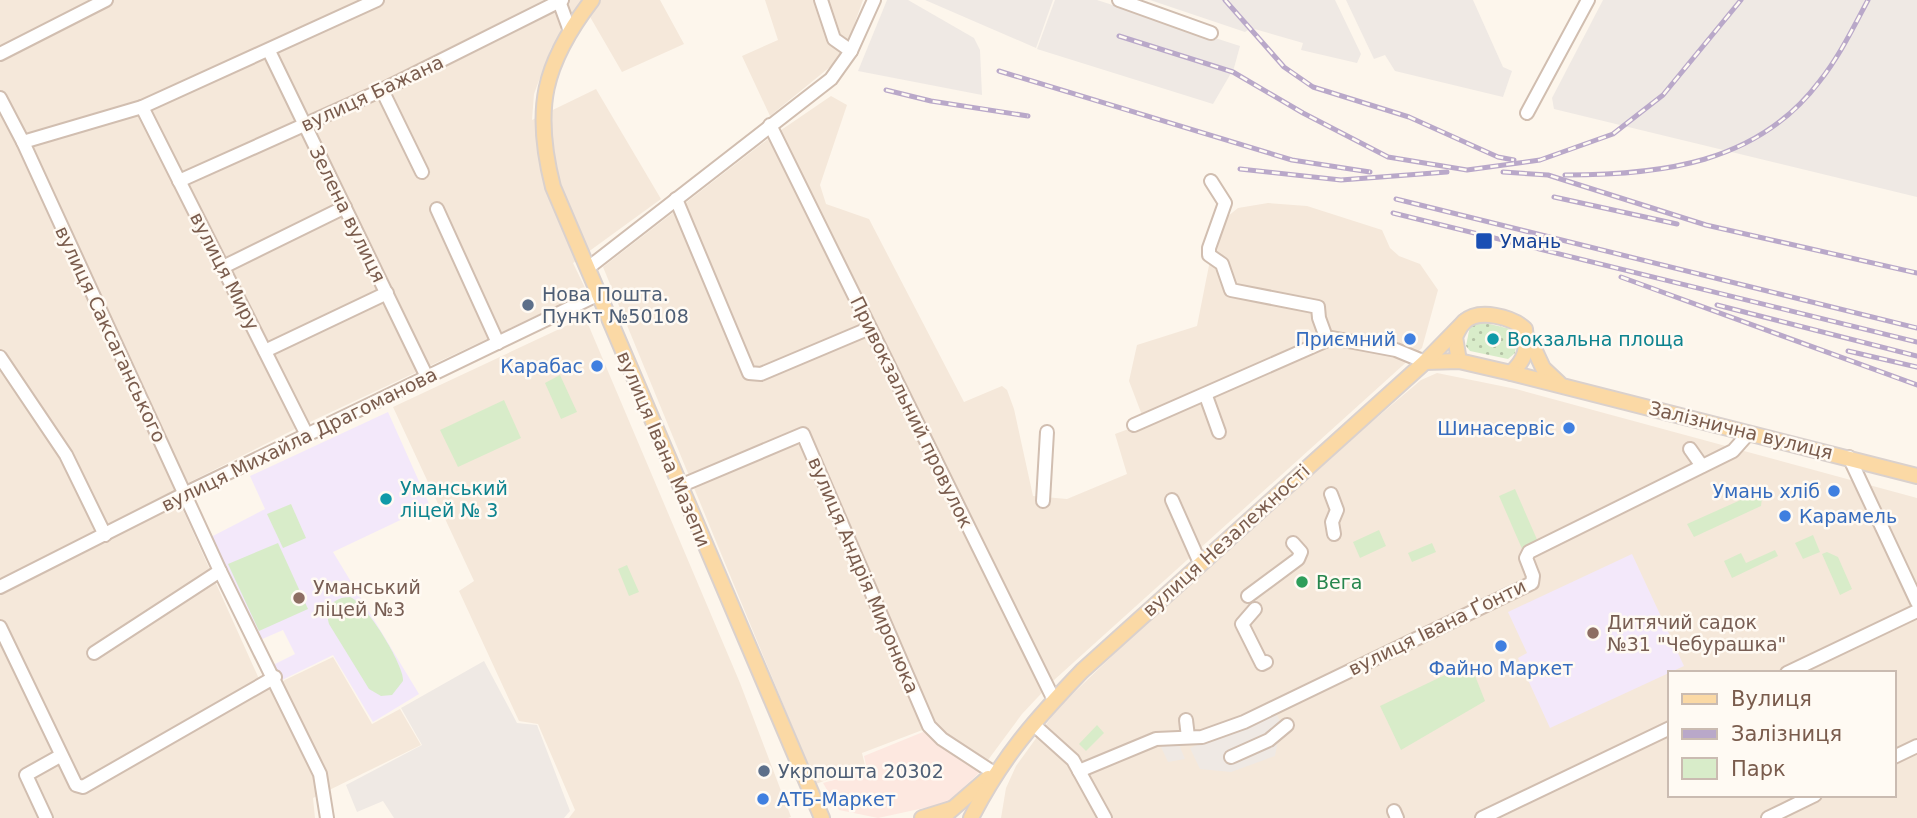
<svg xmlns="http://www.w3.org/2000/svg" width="1917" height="818" viewBox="0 0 1917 818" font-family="'DejaVu Sans',sans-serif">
  <defs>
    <pattern id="grass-dots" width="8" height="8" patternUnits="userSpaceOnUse" patternTransform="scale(1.75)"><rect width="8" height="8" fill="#d8ecc9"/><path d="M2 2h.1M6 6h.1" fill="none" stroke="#b4c2a5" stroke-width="1.8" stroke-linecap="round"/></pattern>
  </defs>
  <rect width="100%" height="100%" fill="#fdf6ec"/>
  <g fill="#f5e8da" fill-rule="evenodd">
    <polygon points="0,0 660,0 684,44 622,72 582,3 551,48 534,94 532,120 596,89 661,199 573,263 587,292 295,429 174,490 264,690 333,657 372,724 400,709 421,745 313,798 315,818 0,818"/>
    <polygon points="765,0 863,0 849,39 836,62 770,116 742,56 778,40"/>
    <polygon points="831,96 847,105 820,185 826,204 869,219 964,402 1002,386 1007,390 1014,409 1033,496 1067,499 1127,474 1115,434 1145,423 1129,381 1137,345 1197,326 1217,225 1238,208 1268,203 1307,206 1382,230 1390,248 1399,256 1420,264 1438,290 1422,348 1053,681 1022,714 988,760 933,726 862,753 865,765 816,784 603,267 768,139"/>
    <polygon points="585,317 740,683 791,817 788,818 569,818 575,810 538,724 519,721 459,591 474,581 393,407"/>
    <path d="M 1437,373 L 1516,389 L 1917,498 L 1917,818 L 1001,818 L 1006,788 L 1016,766 L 1058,708 L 1135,634 L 1368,425 L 1421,380 ZM 1670,673 L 1894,673 L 1894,795 L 1670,795 Z"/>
  </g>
  <polygon fill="#fde8e0" points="923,732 981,771 947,803 878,818 839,810 823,783 867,770 864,756"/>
  <g fill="#efe9e4">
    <polygon points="887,0 908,0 974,38 980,50 982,95 858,71"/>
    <polygon points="925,0 1053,0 1036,48"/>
    <polygon points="1055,0 1097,0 1240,46 1234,68 1213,104 1037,49"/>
    <polygon points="1150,0 1335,0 1361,54 1357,63 1301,50 1303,43 1251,28 1245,32"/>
    <polygon points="1346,0 1473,0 1503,67 1512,71 1503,97 1395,71 1385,55 1374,59"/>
    <polygon points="1603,0 1917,0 1917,197 1554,109 1552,98"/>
    <polygon points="484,661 517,723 537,725 570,811 564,818 394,818 383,801 357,812 346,785 422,745 401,708"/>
    <polygon points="1275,711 1281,723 1275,756 1231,772 1200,769 1190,748"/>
    <polygon points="1177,740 1185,759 1168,762 1161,747"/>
  </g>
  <g fill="#f3e8fa">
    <polygon points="388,412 430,506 333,552 419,694 373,722 333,655 280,681 273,665 295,654 283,630 260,640 209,538 265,509 250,476"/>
    <polygon points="1632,554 1684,666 1550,728 1518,658 1527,653 1508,612"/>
  </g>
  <polygon fill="url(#grass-dots)" points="1477,321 1515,330 1518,335 1515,353 1508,359 1470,351 1466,346 1470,326"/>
  <g fill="#d8ecc9">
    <polygon points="560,375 577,412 561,419 545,383"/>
    <polygon points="504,400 521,438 458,467 440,430"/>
    <polygon points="1515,489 1539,544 1523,551 1499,496"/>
    <polygon points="1763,490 1761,506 1694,537 1687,524"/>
    <polygon points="291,504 306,538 283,548 267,514"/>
    <polygon points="1379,530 1386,546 1360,558 1353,542"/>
    <polygon points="1813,535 1820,552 1803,559 1795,543"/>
    <polygon points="278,543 308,609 259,631 228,564"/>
    <polygon points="1432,543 1436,552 1412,562 1408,553"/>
    <polygon points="1775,550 1778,556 1732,578 1724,561 1741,553 1746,563"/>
    <polygon points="1827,552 1838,557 1852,589 1840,595 1822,554"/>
    <polygon points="627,565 639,592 629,596 618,569"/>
    <path d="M 350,597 C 366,603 404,665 403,681 L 392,695 L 381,696 L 369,689 L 329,624 C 324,608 334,597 350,597 Z"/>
    <polygon points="1470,663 1485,701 1401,750 1380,706"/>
    <polygon points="1097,725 1104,733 1086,751 1079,744"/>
  </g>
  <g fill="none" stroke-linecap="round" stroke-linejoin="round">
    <g stroke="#d1beb0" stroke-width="16">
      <g id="minor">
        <polyline points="821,0 834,39 851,51"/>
        <polyline points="1119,0 1211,33"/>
        <polyline points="559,1 570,31"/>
        <polyline points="269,51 427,377"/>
        <polyline points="0,54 106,0"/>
        <polyline points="382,90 422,172"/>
        <polyline points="0,98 23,142 220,571 320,774 327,818"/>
        <polyline points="142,107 307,435"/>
        <polyline points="1527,113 1588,0"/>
        <polyline points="770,125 1054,700"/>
        <polyline points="23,142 142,107 377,0"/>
        <polyline points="179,181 382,90 562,0"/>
        <polyline points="1211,181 1225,203 1209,248 1209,255 1222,264 1231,290 1318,307 1319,318 1327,340"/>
        <polyline points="676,199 749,373 761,374 870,328"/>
        <polyline points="437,209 498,343"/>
        <polyline points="223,267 345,207"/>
        <polyline points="588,268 831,79 851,51 874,0"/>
        <polyline points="265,351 387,293"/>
        <polyline points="0,357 66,455 105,535"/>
        <polyline points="1206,396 1219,432"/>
        <polyline points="1134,425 1332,338 1396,350 1425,362"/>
        <polyline points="1690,449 1702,466"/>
        <polyline points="1849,457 1917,602"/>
        <polyline points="680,486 803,434 929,726 942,739 994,773"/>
        <polyline points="1331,494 1337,510 1332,522 1334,534"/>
        <polyline points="1172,500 1200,563"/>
        <polyline points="1043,501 1047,432"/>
        <polyline points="0,587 184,494 599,294"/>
        <polyline points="1248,596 1298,559 1301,552 1293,543"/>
        <polyline points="1255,609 1242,624 1262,664 1266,662"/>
        <polyline points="0,627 76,785 83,787 275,677"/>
        <polyline points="94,653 220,571"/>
        <polyline points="1787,673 1917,611"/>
        <polyline points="1186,720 1188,737"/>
        <polyline points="1033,724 1073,760 1105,818"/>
        <polyline points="1231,757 1269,740 1287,725"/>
        <polyline points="1894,757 1917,746"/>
        <polyline points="1079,771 1156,739 1202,737 1244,722 1532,583 1533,576 1526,558 1529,552 1733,451 1749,433"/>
        <polyline points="1394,811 1397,818"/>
        <polyline points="46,818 26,775 60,756"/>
        <polyline points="1482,818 1670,728"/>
        <polyline points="1768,818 1815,795"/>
      </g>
    </g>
    <g stroke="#dad1cd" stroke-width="18">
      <g id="major">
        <path d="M 592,0 C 543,64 533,109 553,187 L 822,818"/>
        <polyline points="1530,340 1543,368 1559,383"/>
        <path d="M 1459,361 L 1455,337 C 1457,333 1460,326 1464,322 C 1479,308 1512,317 1525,329 C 1527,349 1527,358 1511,373"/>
        <polyline points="1425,362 1459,361 1511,373 1917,476"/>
        <polyline points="922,818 951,809"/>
        <polyline points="942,818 988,778"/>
        <path d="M 971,818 C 1002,757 1035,720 1082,671 L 1425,362 L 1465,321"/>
      </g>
    </g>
    <use href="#minor" stroke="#fff" stroke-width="12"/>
    <use href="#major" stroke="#fbd9a5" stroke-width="14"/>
    <g stroke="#b9a8c9" stroke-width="5">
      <g id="rail">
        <polyline points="1225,0 1284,67 1313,87 1409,117 1498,157 1514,160"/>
        <polyline points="1119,36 1233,72 1303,113 1388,157 1467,170 1540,160 1613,134 1663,95 1741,0"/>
        <polyline points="999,71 1292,160 1370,172"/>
        <polyline points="886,90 931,101 1028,116"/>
        <polyline points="1240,169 1341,180 1447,172"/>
        <polyline points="1503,172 1548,175 1706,225 1917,273"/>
        <path d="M 1565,175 C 1660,175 1757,164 1819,82 C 1839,57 1853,28 1868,0"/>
        <polyline points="1554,197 1677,224"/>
        <polyline points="1396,199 1917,328"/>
        <polyline points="1393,213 1917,342"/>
        <polyline points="1621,277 1917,385"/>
        <polyline points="1717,305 1917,356"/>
        <polyline points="1848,351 1917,367"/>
      </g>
    </g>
    <use href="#rail" stroke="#fffaf3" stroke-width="2.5" stroke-dasharray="8" stroke-linecap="butt"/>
  </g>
  <rect fill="#1a4fb4" stroke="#fffaf3" stroke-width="2.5" x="1475" y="232" width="18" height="18" rx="3.5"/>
  <g fill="#5c6f8a" stroke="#fffaf3" stroke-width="2.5">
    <circle cx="528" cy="305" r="7"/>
    <circle cx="764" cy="771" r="7"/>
  </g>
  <g fill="#3f7fe0" stroke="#fffaf3" stroke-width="2.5">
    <circle cx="1410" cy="339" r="7"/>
    <circle cx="597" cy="366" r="7"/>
    <circle cx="1569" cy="428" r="7"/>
    <circle cx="1834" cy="491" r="7"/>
    <circle cx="1785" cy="516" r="7"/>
    <circle cx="1501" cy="646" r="7"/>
    <circle cx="763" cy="799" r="7"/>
  </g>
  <g fill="#0f9aa8" stroke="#fffaf3" stroke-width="2.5">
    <circle cx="1493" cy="339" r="7"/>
    <circle cx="386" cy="499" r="7"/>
  </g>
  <circle fill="#2e9e5b" stroke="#fffaf3" stroke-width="2.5" cx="1302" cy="582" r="7"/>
  <g fill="#8d6e63" stroke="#fffaf3" stroke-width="2.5">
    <circle cx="299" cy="598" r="7"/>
    <circle cx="1593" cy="633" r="7"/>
  </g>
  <g text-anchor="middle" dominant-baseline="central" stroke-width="5" stroke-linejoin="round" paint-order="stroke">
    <g font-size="19" fill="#7a5c4d" stroke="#fffaf3">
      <text transform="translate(372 93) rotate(-25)">вулиця Бажана</text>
      <text transform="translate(348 214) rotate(64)">Зелена вулиця</text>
      <text transform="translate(225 271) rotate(63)">вулиця Миру</text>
      <text transform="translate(111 334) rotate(65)">вулиця Саксаганського</text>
      <text transform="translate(912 412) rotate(64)">Привокзальний провулок</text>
      <text transform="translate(1741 430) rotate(14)">Залізнична вулиця</text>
      <text transform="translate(299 439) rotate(-26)">вулиця Михайла Драгоманова</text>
      <text transform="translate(664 449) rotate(67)">вулиця Івана Мазепи</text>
      <text transform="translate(1226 540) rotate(-42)">вулиця Незалежності</text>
      <text transform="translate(864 575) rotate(67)">вулиця Андрія Миронюка</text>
      <text transform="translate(1437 627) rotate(-26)">вулиця Івана Ґонти</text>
    </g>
    <g font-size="19" fill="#164399" stroke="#fffaf3" text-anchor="start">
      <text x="1500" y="241">Умань</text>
    </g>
    <g font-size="19" fill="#4e5e75" stroke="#fffaf3" text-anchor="start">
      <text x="542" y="294">Нова Пошта.<tspan x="542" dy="22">Пункт №50108</tspan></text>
      <text x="778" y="771">Укрпошта 20302</text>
    </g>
    <g font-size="19" fill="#366cbe" stroke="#fffaf3" text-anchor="end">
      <text x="1396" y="339">Приємний</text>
      <text x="583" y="366">Карабас</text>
      <text x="1555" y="428">Шинасервіс</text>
      <text x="1820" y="491">Умань хліб</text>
      <text x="1799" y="516" text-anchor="start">Карамель</text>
      <text x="1501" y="668" text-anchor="middle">Файно Маркет</text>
      <text x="777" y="799" text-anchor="start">АТБ-Маркет</text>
    </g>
    <g font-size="19" fill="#0d838f" stroke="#fffaf3" text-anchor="start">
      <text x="1507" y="339">Вокзальна площа</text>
      <text x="400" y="488">Уманський<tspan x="400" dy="22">ліцей № 3</tspan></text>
    </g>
    <g font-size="19" fill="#27864d" stroke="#fffaf3" text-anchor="start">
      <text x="1316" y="582">Вега</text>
    </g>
    <g font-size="19" fill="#785e54" stroke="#fffaf3" text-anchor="start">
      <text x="313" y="587">Уманський<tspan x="313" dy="22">ліцей №3</tspan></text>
      <text x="1607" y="622">Дитячий садок<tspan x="1607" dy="22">№31 "Чебурашка"</tspan></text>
    </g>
  </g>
  <rect x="1668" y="671" width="228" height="126" fill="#fffaf3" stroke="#cabbb1" stroke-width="2"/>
  <rect x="1682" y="694" width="35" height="10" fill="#fbd9a5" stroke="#cabbb1" stroke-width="2"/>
  <text x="1731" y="706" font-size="21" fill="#7a5c4d">Вулиця</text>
  <rect x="1682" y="729" width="35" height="10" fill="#b9a8c9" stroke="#cabbb1" stroke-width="2"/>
  <text x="1731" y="741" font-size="21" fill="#7a5c4d">Залізниця</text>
  <rect x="1682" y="758" width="35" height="21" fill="#d8ecc9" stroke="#cabbb1" stroke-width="2"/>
  <text x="1731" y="776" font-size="21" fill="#7a5c4d">Парк</text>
</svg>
